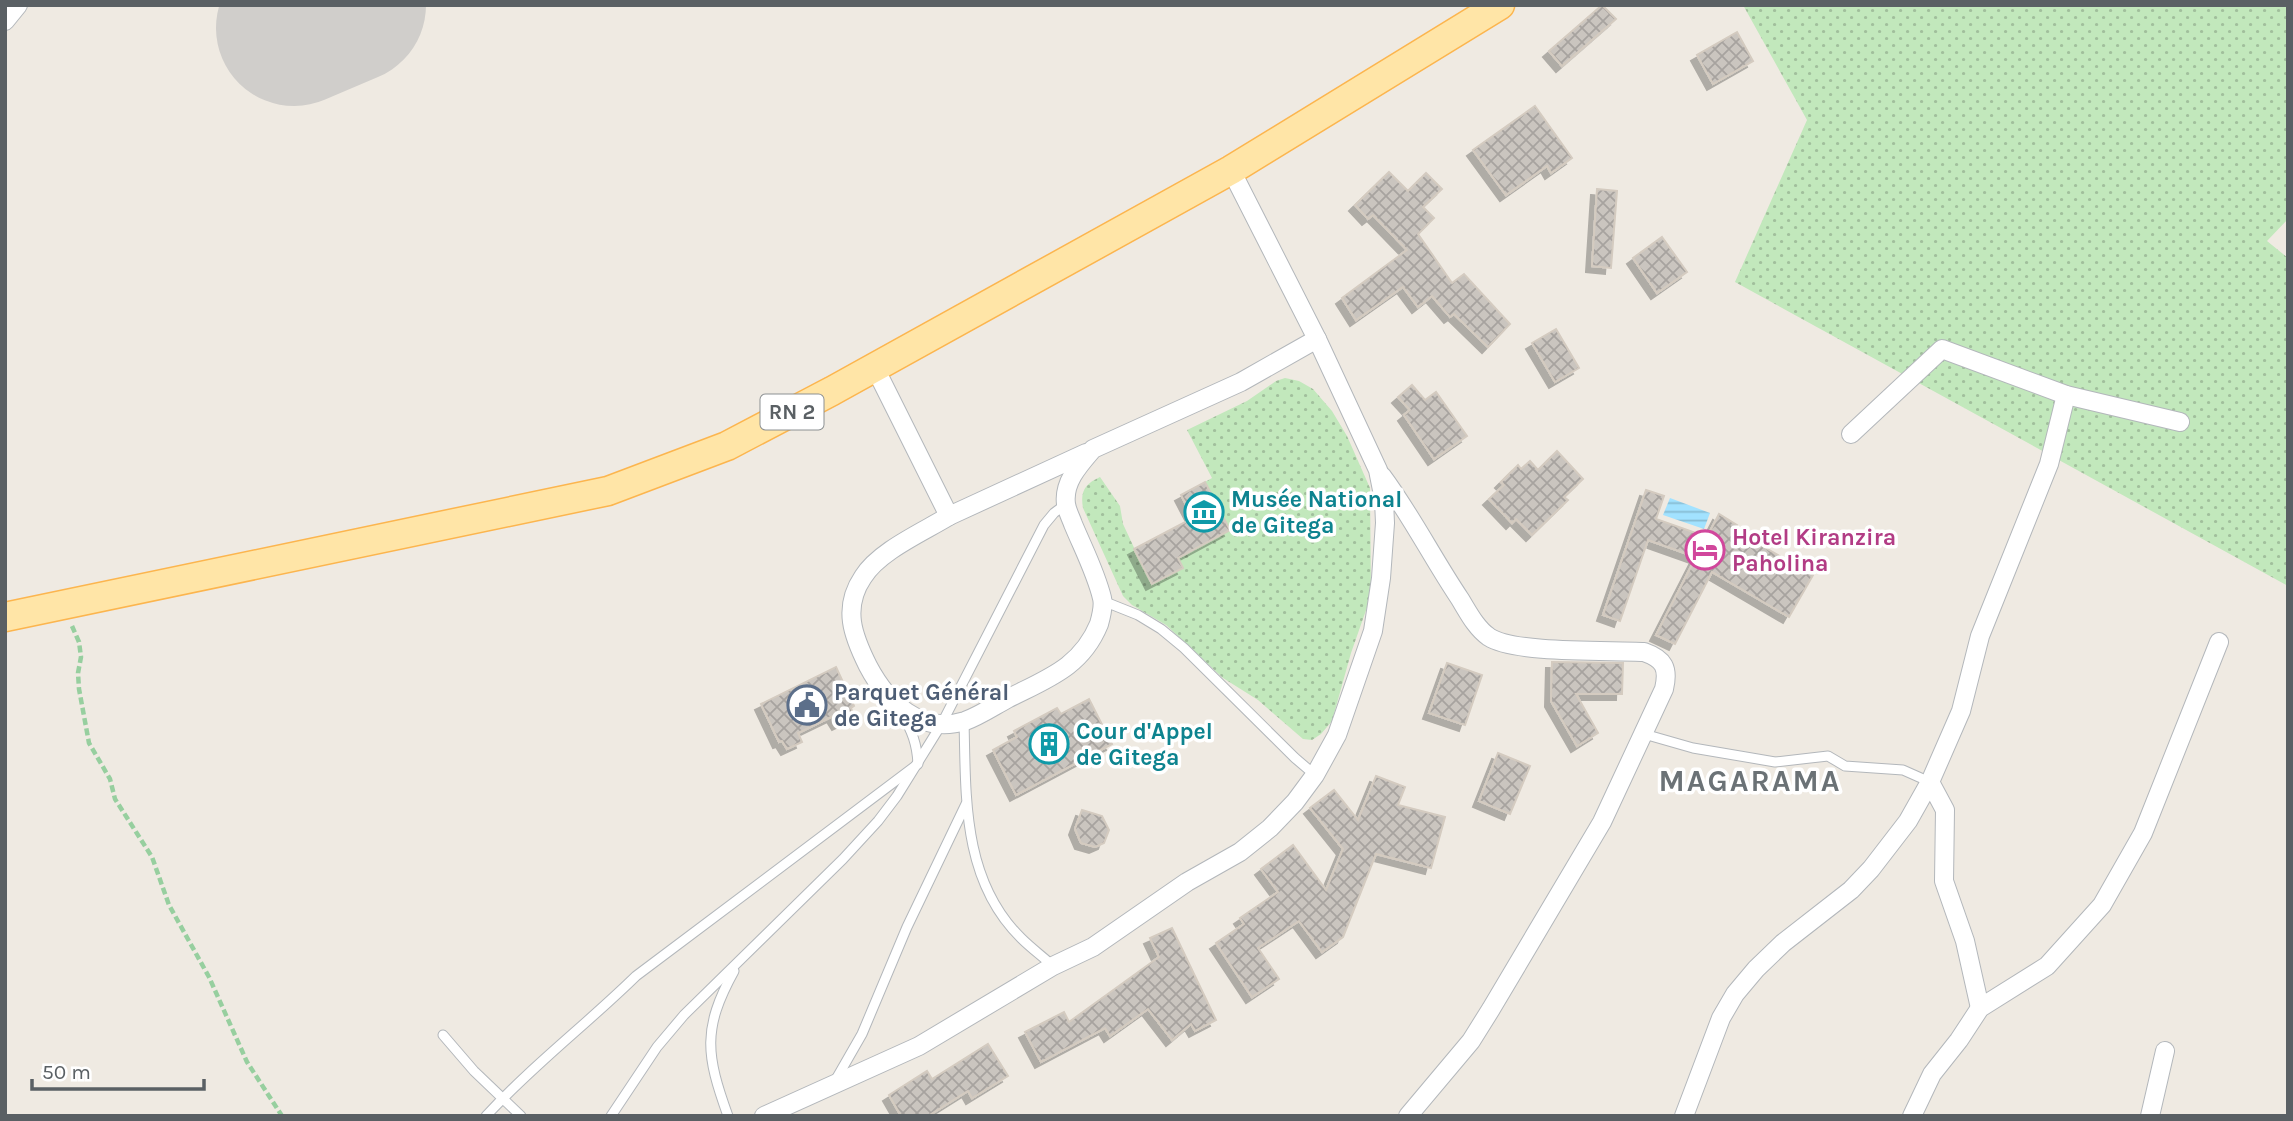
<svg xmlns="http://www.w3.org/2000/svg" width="2293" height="1121" viewBox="0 0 2293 1121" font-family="Karla,sans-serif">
  <defs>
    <pattern id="grass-dots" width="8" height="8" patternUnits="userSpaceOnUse" patternTransform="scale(1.75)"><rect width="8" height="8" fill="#c2e8bc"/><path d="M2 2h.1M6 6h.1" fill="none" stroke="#a1bf9c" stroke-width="1.8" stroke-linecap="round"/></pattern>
    <pattern id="water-rules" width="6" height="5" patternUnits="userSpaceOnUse" patternTransform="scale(1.75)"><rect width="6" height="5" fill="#a2e2ff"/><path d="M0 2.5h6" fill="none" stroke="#87bbd2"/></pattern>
    <pattern id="building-cross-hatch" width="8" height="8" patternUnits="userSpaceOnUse" patternTransform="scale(1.75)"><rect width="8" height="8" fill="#cac5bf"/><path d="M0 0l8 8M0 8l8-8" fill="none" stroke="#a7a39f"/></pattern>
    <filter id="shadow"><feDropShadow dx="-6" dy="6" stdDeviation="0" flood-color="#0004"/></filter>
  </defs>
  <rect width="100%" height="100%" fill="#efeae2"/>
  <g fill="url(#grass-dots)">
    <polygon points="1743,5 2288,5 2288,219 2267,241 2288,258 2288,586 1735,282 1807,120"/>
    <path d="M 1285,378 L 1299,381 L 1313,389 L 1332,411 L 1347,436 L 1370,488 L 1371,596 L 1351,653 L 1332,721 L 1321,734 L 1312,740 L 1303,739 L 1258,700 L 1223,678 L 1166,625 L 1132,605 L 1123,596 L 1083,508 C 1080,491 1085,484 1100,477 L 1120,506 L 1123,524 L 1151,584 L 1183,568 L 1178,558 L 1230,530 L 1205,482 L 1212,478 L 1187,430 L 1247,401 L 1276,381 Z"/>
  </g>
  <polygon fill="url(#water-rules)" points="1670,498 1710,513 1704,529 1663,515"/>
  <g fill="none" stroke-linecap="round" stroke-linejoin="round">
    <polyline stroke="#d0cecb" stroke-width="156" points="294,28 348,5"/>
  </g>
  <g fill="url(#building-cross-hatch)" stroke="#d4cbc0" stroke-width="2" filter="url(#shadow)">
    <polygon points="1602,5 1616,19 1562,66 1549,51"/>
    <polygon points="1737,32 1753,61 1713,84 1697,55"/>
    <polygon points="1535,106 1572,158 1551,173 1547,166 1506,195 1473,150"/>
    <polygon points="1389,172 1408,191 1426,173 1442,189 1423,207 1434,218 1418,234 1452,283 1464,274 1510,324 1488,347 1454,314 1450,317 1432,296 1418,307 1403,287 1356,320 1342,298 1407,250 1373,215 1368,219 1355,205"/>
    <polygon points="1597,189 1617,191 1611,268 1592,266"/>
    <polygon points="1662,237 1687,272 1657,293 1633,258"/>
    <polygon points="1556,329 1579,368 1555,382 1532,343"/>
    <polygon points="1412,385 1425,400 1436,392 1467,436 1434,459 1404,415 1410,410 1398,397"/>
    <polygon points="1557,451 1583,479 1564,497 1568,500 1532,535 1516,519 1512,523 1489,499 1504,485 1501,482 1518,465 1521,469 1530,461 1538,470"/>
    <polygon points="1205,482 1230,530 1178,558 1183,568 1152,584 1134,549 1193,518 1181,495"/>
    <polygon points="1646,490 1664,496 1656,519 1707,537 1719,514 1737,525 1734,530 1813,575 1789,617 1712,572 1675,644 1656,635 1696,557 1648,540 1620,621 1603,615"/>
    <polygon points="1552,662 1623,663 1622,694 1576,694 1598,733 1577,746 1551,701"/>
    <polygon points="1447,663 1482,675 1465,725 1429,713"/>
    <polygon points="836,667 854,706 851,708 854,716 838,724 833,716 798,733 802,742 787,749 782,741 779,742 761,704"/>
    <polygon points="1089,699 1112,744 1016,795 993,750 1017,737 1014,731 1057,708 1061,714"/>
    <polygon points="1498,753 1530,766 1510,814 1479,801"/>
    <polygon points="1376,776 1405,787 1398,805 1445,817 1431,868 1376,854 1343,937 1322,952 1299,921 1258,948 1279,979 1252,997 1216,943 1244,924 1240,918 1278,892 1261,869 1293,845 1326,890 1343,849 1310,808 1334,790 1358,820"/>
    <polygon points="1082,810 1102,816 1109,830 1104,843 1095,847 1081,843 1075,829"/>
    <polygon points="1172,928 1216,1020 1195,1031 1191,1024 1172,1040 1148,1009 1110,1036 1105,1028 1041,1062 1025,1032 1064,1012 1069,1022 1159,957 1150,938"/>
    <polygon points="988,1044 1008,1076 972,1098 968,1091 928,1116 901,1116 889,1095 927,1071 932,1079"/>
  </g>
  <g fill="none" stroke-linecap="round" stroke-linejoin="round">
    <g stroke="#b3b7bb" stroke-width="11">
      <g id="lane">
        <polyline points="1103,601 1138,615 1161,629 1184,648 1295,758 1315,775"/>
        <path d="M 964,721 C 966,797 962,880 1021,938 C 1031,948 1042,956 1053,966"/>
        <polyline points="1644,734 1693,748 1775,762 1828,756 1845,766 1903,770 1930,782"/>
        <polyline points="443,1035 474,1071 521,1116"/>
        <polyline points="835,1081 862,1034 907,927 966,804"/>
        <path d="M 486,1116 C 533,1065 587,1024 636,976 L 918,764 C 917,744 912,731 902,714"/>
        <polyline points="611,1116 657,1047 684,1015 843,859 878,821 897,796 941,725 1044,525 1054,513 1066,504"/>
        <path d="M 728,1116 C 706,1055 702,1029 734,971"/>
      </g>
    </g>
    <g stroke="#b3b7bb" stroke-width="20">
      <g id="street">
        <polyline points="5,21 18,5"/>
        <path d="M 875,368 L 949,516 C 923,532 879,551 863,577 C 842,608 853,636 868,666 C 887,702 920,735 965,721 C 979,716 994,706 1007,699 C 1046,679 1081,668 1099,624 C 1101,617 1104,606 1102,598 C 1096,573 1083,548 1073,524 C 1071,518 1067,511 1066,504 C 1063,482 1080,464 1093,449 L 1241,382 L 1317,339"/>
        <polyline points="1851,434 1942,349 2066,395 2180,422"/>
        <path d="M 1382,476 C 1411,515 1433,559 1460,599 C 1468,612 1476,628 1489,637 C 1515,654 1610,650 1644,652 C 1664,659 1669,668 1664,689 L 1602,822 L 1491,1009 L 1471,1041 L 1408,1116"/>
        <polyline points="949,516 1086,453"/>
        <polyline points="1930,782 1945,810 1944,881 1965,941 1980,1008"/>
        <polyline points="764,1116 919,1046 1053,966 1093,947 1187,882 1240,852 1270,828 1295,802 1315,775 1337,735 1373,631 1381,578 1385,523 1384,500 1378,470 1317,339 1231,170"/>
        <polyline points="1684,1116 1721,1018 1735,994 1756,969 1783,943 1851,890 1871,869 1908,821 1930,782 1961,711 1980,636 2049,464 2066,395"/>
        <polyline points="1912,1116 1932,1074 1959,1040 1980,1008 2047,966 2102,905 2143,833 2219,642"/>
        <polyline points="2150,1116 2165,1051"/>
      </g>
    </g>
    <g stroke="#fcb54e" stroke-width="31">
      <polyline id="primary" points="5,617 608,491 727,446 832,391 1231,170 1500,5"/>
    </g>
    <polyline stroke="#97cf9f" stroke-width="4.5" stroke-dasharray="7 3.5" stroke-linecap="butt" points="72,626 79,642 81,657 78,673 79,689 89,743 110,779 115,799 152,857 169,905 209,977 247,1062 282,1116"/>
    <use href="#lane" stroke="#fff" stroke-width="9"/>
    <use href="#street" stroke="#fff" stroke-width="18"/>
    <use href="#primary" stroke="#ffe5a7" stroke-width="28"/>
  </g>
  <defs>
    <g id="museum-ring" transform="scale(2.0125)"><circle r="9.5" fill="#fff" stroke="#0f9aa8" stroke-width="1.5"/><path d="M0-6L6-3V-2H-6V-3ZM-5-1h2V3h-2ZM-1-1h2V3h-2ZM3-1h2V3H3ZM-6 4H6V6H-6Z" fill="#0f9aa8"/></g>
    <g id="hotel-ring" transform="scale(2.0125)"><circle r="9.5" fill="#fff" stroke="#d1479c" stroke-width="1.5"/><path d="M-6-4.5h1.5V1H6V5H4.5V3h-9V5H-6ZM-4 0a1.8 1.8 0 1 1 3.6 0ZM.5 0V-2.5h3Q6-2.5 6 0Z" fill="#d1479c"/></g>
    <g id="civic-ring" transform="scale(2.0125)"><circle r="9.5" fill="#fff" stroke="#5c6f8a" stroke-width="1.5"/><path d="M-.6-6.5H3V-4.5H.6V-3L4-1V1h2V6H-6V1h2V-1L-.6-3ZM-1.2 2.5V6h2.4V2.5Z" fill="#5c6f8a"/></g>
    <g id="building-ring" transform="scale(2.0125)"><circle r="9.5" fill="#fff" stroke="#0f9aa8" stroke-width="1.5"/><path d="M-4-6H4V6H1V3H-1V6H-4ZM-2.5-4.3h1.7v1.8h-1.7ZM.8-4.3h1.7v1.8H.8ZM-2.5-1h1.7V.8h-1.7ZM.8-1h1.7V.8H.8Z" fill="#0f9aa8"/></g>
  </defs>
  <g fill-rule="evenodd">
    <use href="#museum-ring" x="1204" y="512"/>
    <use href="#hotel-ring" x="1705" y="550"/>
    <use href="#civic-ring" x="807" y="705"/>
    <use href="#building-ring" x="1049" y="744"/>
  </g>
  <g text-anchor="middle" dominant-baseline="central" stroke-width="7" stroke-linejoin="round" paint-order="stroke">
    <rect fill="#fff" stroke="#8c9092" stroke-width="2" x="760.5" y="394.5" width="63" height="35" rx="5"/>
    <g font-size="21" font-weight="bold" fill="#5a6064">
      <text x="792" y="412">RN 2</text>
    </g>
    <g font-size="23" font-weight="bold" fill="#0d838f" stroke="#fff" text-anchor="start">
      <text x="1231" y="499">Musée National<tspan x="1231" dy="26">de Gitega</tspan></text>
      <text x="1076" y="731">Cour d'Appel<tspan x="1076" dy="26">de Gitega</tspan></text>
    </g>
    <g font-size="23" font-weight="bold" fill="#b23c85" stroke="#fff" text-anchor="start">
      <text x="1732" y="537">Hotel Kiranzira<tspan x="1732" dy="26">Paholina</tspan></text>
    </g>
    <g font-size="23" font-weight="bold" fill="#4e5e75" stroke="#fff" text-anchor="start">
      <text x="834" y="692">Parquet Général<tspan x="834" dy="26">de Gitega</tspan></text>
    </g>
    <g font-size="30" font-weight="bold" letter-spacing="2" fill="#6b7276" stroke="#fff">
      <text x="1750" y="781">MAGARAMA</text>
    </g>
  </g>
  <rect width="2293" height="1121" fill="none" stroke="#5a6064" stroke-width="14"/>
  <path d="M32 1079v10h172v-10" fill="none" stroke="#5a6064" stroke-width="3.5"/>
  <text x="42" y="1079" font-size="21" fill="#5a6064" stroke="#ffffff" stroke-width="5" paint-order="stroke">50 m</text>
</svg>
